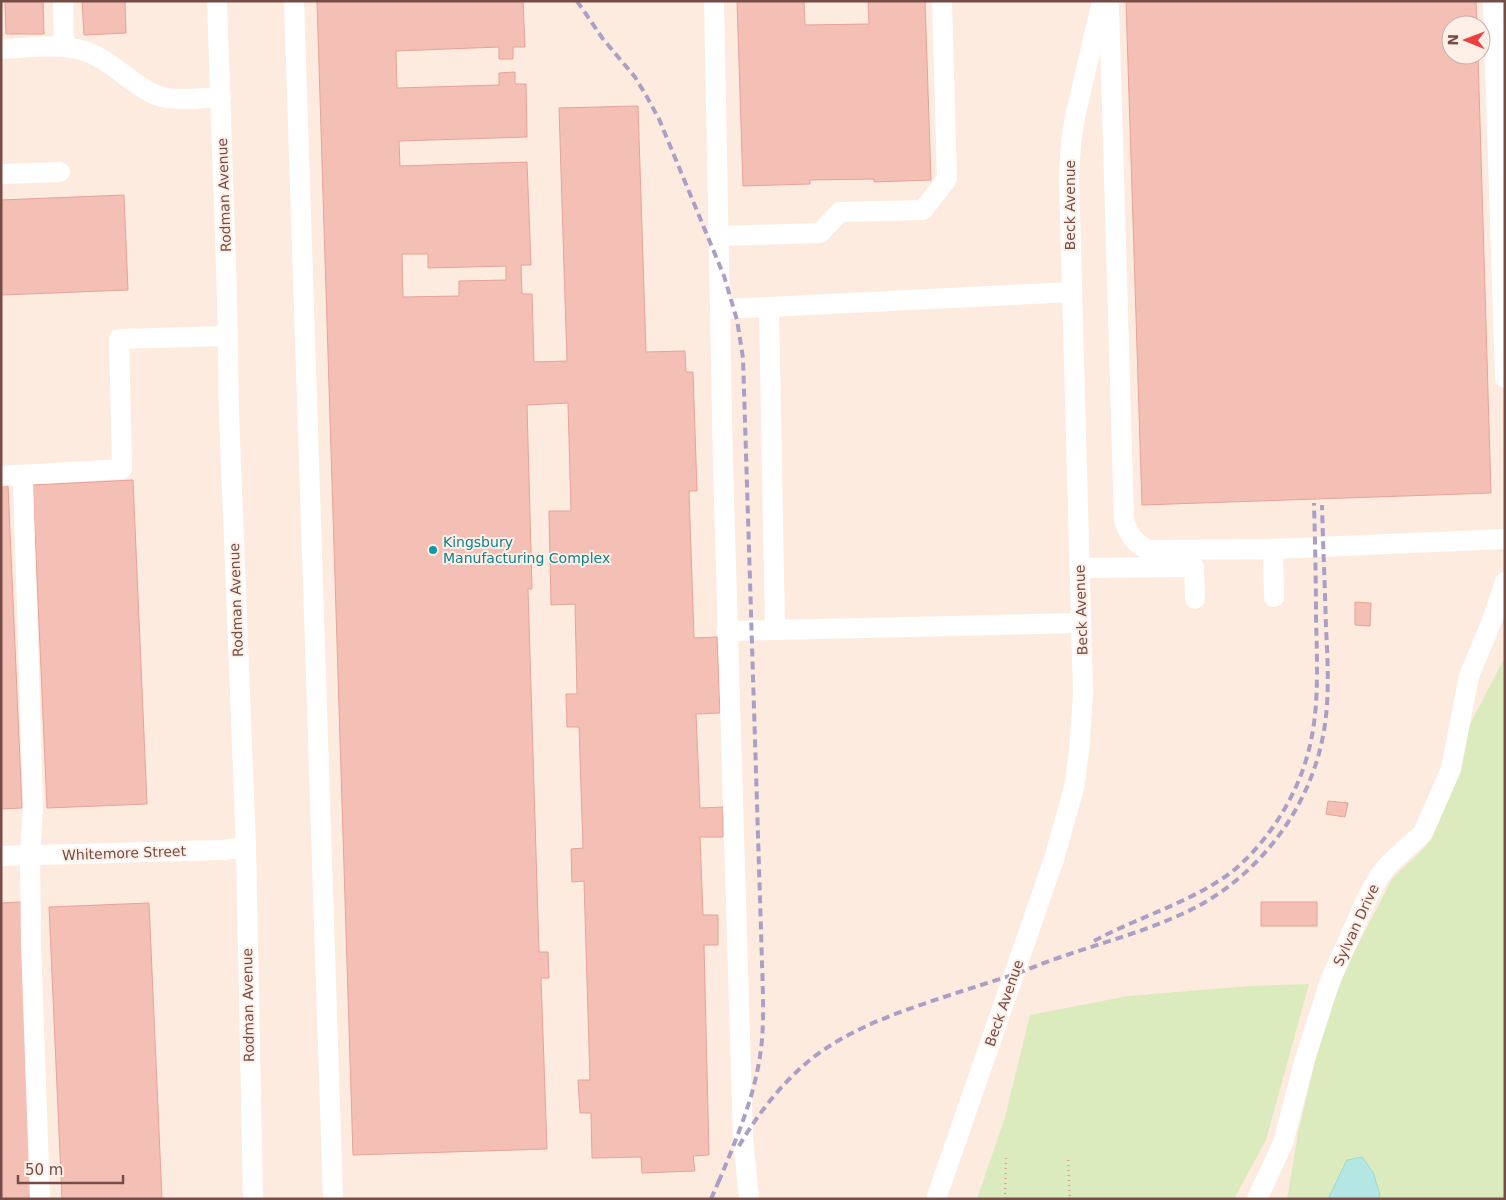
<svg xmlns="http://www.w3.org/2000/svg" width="1506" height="1200" viewBox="0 0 1506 1200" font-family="'DejaVu Sans',sans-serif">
  <rect width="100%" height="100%" fill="#fdebe0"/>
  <g fill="#dbebbe">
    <polygon points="1505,657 1505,1199 1287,1199 1298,1133 1323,1028 1349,962 1392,879 1427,845 1458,771 1466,732"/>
    <polygon points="1309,984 1266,1140 1234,1199 977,1199 1005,1117 1030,1015 1128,996 1250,986"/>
  </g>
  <polygon fill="#b4e7e3" stroke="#9ad9d4" points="1362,1157 1373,1172 1380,1195 1378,1199 1328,1199 1347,1160"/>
  <g fill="#f4c0b6" stroke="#e7a296" fill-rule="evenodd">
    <polygon points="5,1 43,1 44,34 6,34"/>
    <polygon points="82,1 125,1 126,33 84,35"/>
    <path d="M 317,1 L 523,1 L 525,47 L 513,47 L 513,59 L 499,59 L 499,47 L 396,51 L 397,88 L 499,85 L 499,73 L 515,72 L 515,84 L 526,84 L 527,137 L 399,141 L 400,166 L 527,162 L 531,265 L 521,265 L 522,294 L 532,294 L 534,362 L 567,361 L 559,108 L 638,106 L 646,352 L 685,351 L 686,372 L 693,372 L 697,491 L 689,491 L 694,638 L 717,637 L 720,713 L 696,714 L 700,808 L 723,807 L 723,837 L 700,837 L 703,915 L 718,915 L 718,945 L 704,945 L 709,1155 L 693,1156 L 695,1171 L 642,1173 L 641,1157 L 592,1158 L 591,1113 L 580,1113 L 578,1080 L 590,1080 L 584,881 L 572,882 L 571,849 L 583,848 L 579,727 L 567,727 L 566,694 L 577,694 L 575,604 L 551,605 L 549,511 L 571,511 L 568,403 L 527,405 L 532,589 L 528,589 L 539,952 L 548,952 L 549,978 L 541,978 L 547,1149 L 353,1155 ZM 402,254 L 428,254 L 428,268 L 506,266 L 506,280 L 459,281 L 459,296 L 403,297 Z"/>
    <polygon points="737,1 804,1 805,25 869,24 868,1 925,1 931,180 874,182 874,179 810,180 810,184 743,186"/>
    <polygon points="1126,1 1476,1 1477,25 1451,25 1451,55 1478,55 1491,493 1142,505"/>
    <polygon points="124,195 128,290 1,295 1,200"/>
    <polygon points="133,480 147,804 47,808 33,485"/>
    <polygon points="1,485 8,485 22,808 1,809"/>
    <polygon points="1355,602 1371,603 1370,626 1355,625"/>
    <polygon points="1328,801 1348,803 1345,817 1326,814"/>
    <polygon points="21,902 35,1199 1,1199 1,903"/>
    <rect x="1261" y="902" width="56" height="24"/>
    <polygon points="149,903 162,1199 62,1199 49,907"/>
  </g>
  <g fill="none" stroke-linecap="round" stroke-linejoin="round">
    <g stroke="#d8a49a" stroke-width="2.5" stroke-dasharray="1 4" stroke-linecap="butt">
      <polyline points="1068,1160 1070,1199"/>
      <polyline points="1005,1199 1006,1157"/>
    </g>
    <g stroke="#fff" stroke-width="20">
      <polyline points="63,1 64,47"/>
      <polyline points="217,1 227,297 229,414 246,847 253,1199"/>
      <polyline points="294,1 333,1199"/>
      <polyline points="714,1 723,465 743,1138 749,1199"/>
      <polyline points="1493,1 1505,378"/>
      <path d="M 1109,6 L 1124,520 C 1129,535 1134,543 1148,550 L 1273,549 L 1274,597"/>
      <path d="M 1,49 C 26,48 53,44 77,49 C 109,56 128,83 156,95 C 174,102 202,98 221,97"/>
      <polyline points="1,174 60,172"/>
      <polyline points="718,236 820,233 840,212 923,210 947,179 942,1"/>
      <polyline points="1071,292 769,307 775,630 1081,623"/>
      <polyline points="720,309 769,307"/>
      <polyline points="1,476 122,469 119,339 227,336"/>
      <polyline points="23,476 33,807 30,855 31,943 40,1199"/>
      <polyline points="1273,549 1505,539"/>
      <polyline points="1080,568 1194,567 1195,599"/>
      <polyline points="727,631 775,630"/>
      <polyline points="1,856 222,850 246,847"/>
      <polyline points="936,1199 1054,859 1074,788 1079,752 1083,694 1069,175 1071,143 1075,117 1102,1"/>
      <polyline points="1257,1199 1283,1143 1305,1059 1330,981 1367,898 1380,875 1390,863 1423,833 1451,769 1469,676 1491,623 1505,582"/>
    </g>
    <g stroke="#ab9fc6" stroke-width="4" stroke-dasharray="8 5" stroke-linecap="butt">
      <path d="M 577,1 L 603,39 L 635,77 L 647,97 L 659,119 L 724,276 L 737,320 L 743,358 L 762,963 C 763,995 765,1030 759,1062 C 752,1103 735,1142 719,1181"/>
      <path d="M 1094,941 C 1138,917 1187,904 1229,874 C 1246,861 1261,844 1273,827 C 1322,756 1318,698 1316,617 C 1316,579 1315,541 1314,503"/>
      <path d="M 739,1146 C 759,1112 784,1080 815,1056 C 854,1027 899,1012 944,997 C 968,989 991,982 1015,974 C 1030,969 1045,962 1061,957 C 1101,943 1143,932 1182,914 C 1252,883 1306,816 1322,741 C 1330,704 1328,665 1326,628 C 1325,587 1323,546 1322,505"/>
      <polyline points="711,1199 721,1176"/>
    </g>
  </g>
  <circle fill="#0f9aa8" stroke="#fff0e7" stroke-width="2" cx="433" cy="550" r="5"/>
  <g text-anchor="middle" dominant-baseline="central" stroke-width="4" stroke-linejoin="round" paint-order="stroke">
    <g font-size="14" fill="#754c46" stroke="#fff0e7">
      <text transform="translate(224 195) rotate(-92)">Rodman Avenue</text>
      <text transform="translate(1070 205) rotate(-90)">Beck Avenue</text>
      <text transform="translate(236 600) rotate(-92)">Rodman Avenue</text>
      <text transform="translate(1081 610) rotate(-92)">Beck Avenue</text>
      <text transform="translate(124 853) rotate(-2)">Whitemore Street</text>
      <text transform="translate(1356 925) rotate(-65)">Sylvan Drive</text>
      <text transform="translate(1004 1003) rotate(-71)">Beck Avenue</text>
      <text transform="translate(248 1005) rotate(-91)">Rodman Avenue</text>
    </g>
    <g font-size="14" fill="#0d838f" stroke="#fff0e7" text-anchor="start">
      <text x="443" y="542">Kingsbury<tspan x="443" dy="16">Manufacturing Complex</tspan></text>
    </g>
  </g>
  <rect width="1506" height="1200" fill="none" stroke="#754c46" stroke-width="5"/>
  <g transform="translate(1466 40) rotate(271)"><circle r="24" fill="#fff0e7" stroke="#c8aea7"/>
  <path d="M0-4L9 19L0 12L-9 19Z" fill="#ed3f40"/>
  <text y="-8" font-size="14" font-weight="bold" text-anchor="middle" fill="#754c46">N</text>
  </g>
  <path d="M18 1175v8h105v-8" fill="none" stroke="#754c46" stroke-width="2.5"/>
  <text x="25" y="1175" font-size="15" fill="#754c46" stroke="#fff0e7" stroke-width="4" paint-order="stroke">50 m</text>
</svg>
